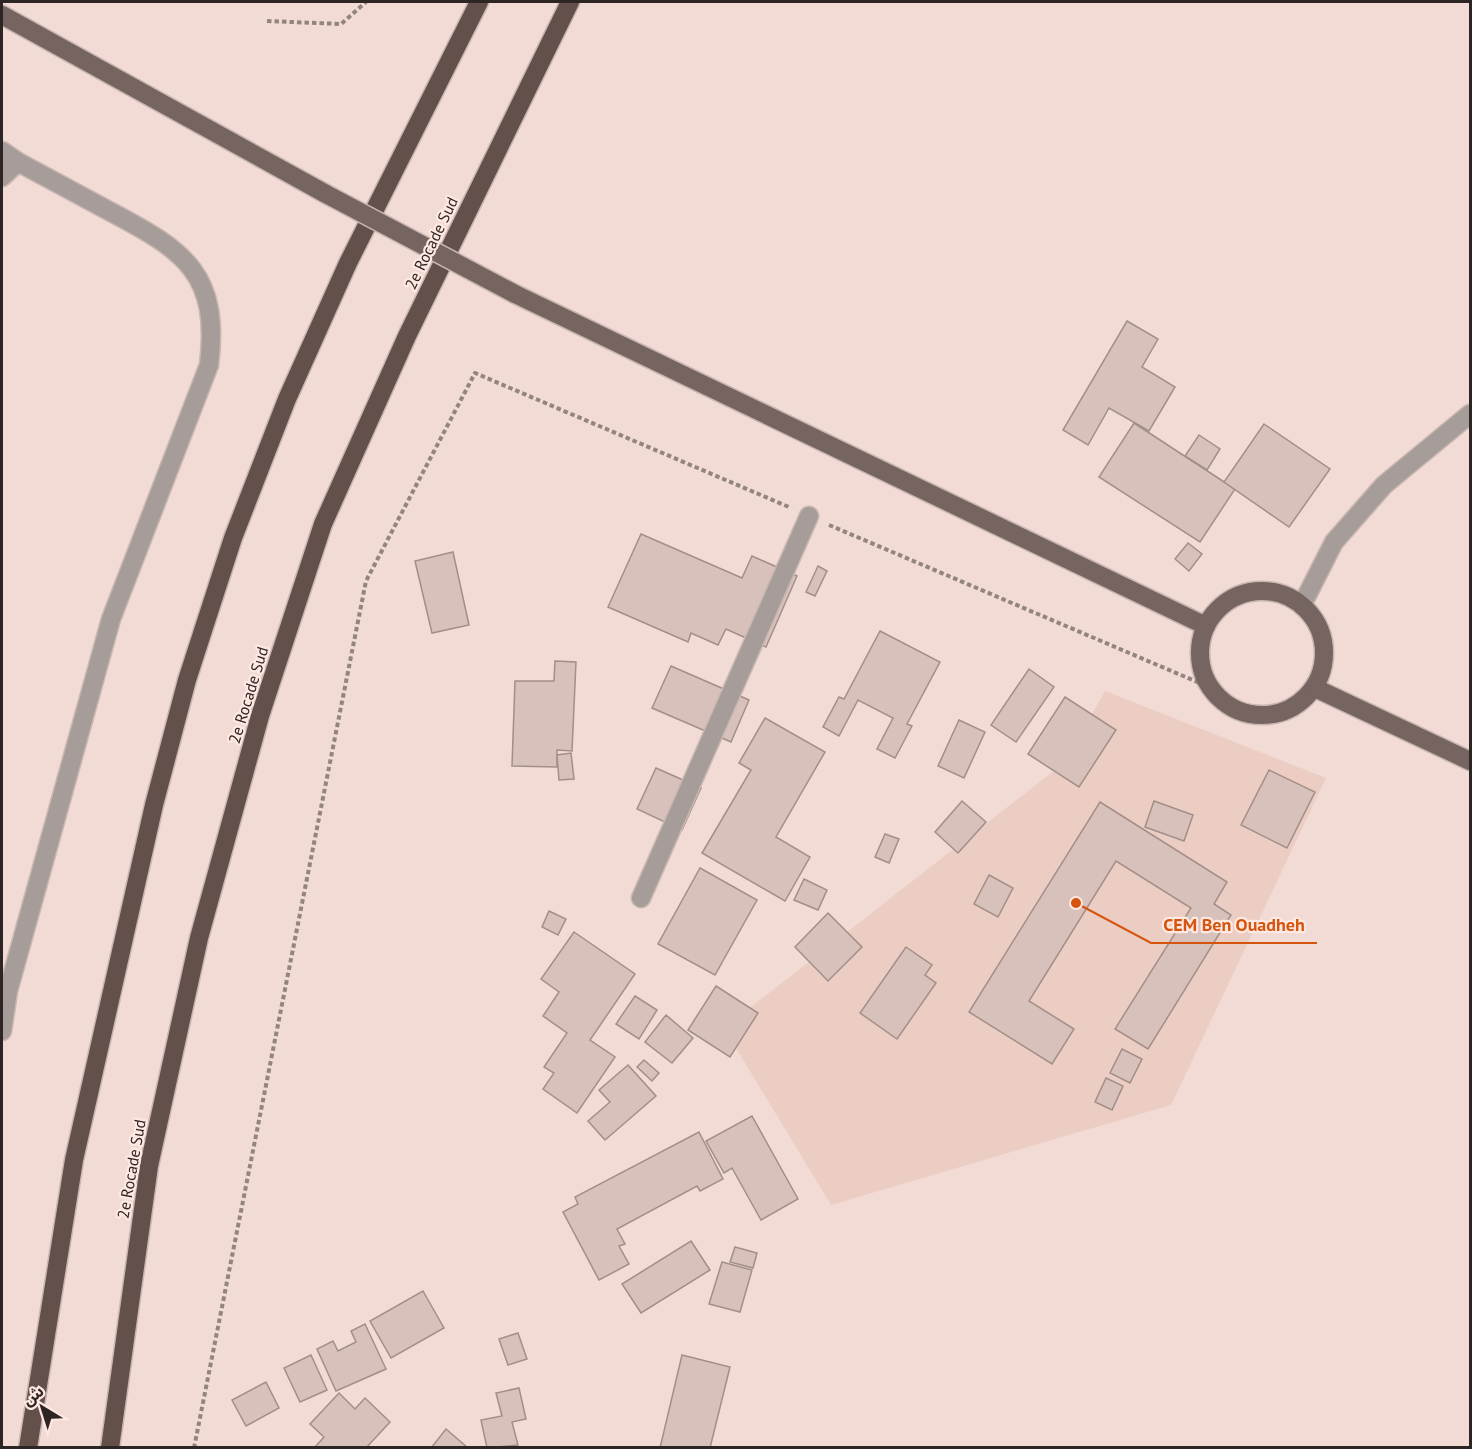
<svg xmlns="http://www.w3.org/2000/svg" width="1472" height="1449" viewBox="0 0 1472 1449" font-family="'PT Sans','Noto Sans Arabic',sans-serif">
  <rect width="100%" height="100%" fill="#f1dbd4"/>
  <polygon fill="#ebcdc4" points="1105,691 1326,778 1171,1105 831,1205 724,1028 1064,763"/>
  <g fill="#d7c1ba" stroke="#a38e88" stroke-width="1.5">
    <polygon points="1127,321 1158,339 1142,367 1175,387 1149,431 1109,408 1088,445 1063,430"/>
    <polygon points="1134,423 1235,489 1200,542 1099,477"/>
    <polygon points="1264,424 1330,469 1289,527 1224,482"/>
    <polygon points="1199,435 1220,449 1207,470 1185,456"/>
    <polygon points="641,534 742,578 752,556 797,576 766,647 726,629 718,645 691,633 688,642 608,607"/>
    <polygon points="1188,543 1202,554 1189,571 1175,559"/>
    <polygon points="453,552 469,625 432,633 415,561"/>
    <polygon points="818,566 827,571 815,596 806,592"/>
    <polygon points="880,631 940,662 907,724 912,726 895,758 877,749 893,718 858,700 839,736 823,727 839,697 844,699"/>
    <polygon points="555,661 576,662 572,751 557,750 557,767 512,766 515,681 554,681"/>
    <polygon points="671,666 749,700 731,742 652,708"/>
    <polygon points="1029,669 1054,687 1016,742 991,725"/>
    <polygon points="1065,697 1116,730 1079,787 1028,754"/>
    <polygon points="765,718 825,752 776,837 810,857 785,901 702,853 751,770 739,763"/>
    <polygon points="959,720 985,732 964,778 938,766"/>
    <polygon points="571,753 574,779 559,780 557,755"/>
    <polygon points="656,768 701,788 682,830 637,809"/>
    <polygon points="1269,770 1315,792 1287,848 1241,825"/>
    <polygon points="962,801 986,822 958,853 935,832"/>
    <polygon points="1154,801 1193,815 1184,841 1145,827"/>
    <polygon points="1100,802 1227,882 1214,904 1231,915 1148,1049 1115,1029 1191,908 1116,861 1029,1001 1074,1029 1052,1064 969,1012"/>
    <polygon points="885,834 899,839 889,863 875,857"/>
    <polygon points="700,868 757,900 715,975 658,944"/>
    <polygon points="989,875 1013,888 998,917 974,904"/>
    <polygon points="804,879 827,890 818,910 794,900"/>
    <polygon points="549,911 566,919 558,935 542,927"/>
    <polygon points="828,913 862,947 828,981 795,947"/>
    <polygon points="574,932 635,974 590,1040 615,1057 577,1113 543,1089 554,1073 544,1067 567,1033 543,1016 559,992 541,979"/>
    <polygon points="906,947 932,965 925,975 936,983 897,1039 860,1013"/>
    <polygon points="716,986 758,1013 730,1057 688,1030"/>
    <polygon points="635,996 657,1010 639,1039 616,1024"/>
    <polygon points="666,1015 693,1038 672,1063 645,1042"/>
    <polygon points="1122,1049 1142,1059 1130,1083 1110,1073"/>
    <polygon points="644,1060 659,1073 652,1081 637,1067"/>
    <polygon points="628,1065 656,1096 605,1140 588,1121 610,1102 599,1090"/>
    <polygon points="1106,1078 1123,1086 1112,1110 1095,1102"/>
    <polygon points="752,1116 798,1199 761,1220 732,1168 724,1173 706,1141"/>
    <polygon points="699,1132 723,1179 700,1191 697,1186 617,1229 625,1244 619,1246 629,1264 599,1280 563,1212 578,1204 575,1197"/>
    <polygon points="691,1241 710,1270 641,1313 622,1284"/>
    <polygon points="735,1247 757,1253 753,1268 730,1262"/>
    <polygon points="722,1262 752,1270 740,1312 709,1304"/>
    <polygon points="423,1291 444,1328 391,1358 370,1321"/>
    <polygon points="365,1324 386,1369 336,1391 317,1349 333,1341 338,1351 356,1342 351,1331"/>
    <polygon points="518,1333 527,1359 508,1365 499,1339"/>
    <polygon points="311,1355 327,1390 300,1402 284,1368"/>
    <polygon points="682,1355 730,1367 710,1448 660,1448"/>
    <polygon points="266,1382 279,1408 246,1426 232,1400"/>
    <polygon points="519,1388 526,1419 512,1422 518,1445 487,1448 481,1420 502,1416 496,1393"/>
    <polygon points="339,1393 355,1409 365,1398 390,1422 366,1448 315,1447 324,1437 310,1424"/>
    <polygon points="446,1429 468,1448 431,1448"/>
  </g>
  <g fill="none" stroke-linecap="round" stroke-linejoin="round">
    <g stroke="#cab7b1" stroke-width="21">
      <g id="minor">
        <path d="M 2,151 L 18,162 C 49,179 80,195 111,212 C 185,251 220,274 209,365 L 111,619 L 8,991 L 2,1031"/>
        <polyline points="2,177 18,162"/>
        <polyline points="1302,605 1334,542 1384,485 1470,414"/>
        <polyline points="641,898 809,516"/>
      </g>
    </g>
    <g stroke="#cab7b1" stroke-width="21">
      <g id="major">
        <polyline points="2,15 326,194"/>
        <polyline points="515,294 1206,626"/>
        <circle cx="1262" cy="653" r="62"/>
        <polyline points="1315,688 1470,761"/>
      </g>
    </g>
    <g stroke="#cab7b1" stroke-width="21">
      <g id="highway">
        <polyline points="28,1448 74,1160 154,805 187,680 233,538 287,399 348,263 479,2"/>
        <polyline points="110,1448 149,1166 199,938 260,716 323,524 407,336 570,2"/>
      </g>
    </g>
    <g stroke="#93847f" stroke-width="4" stroke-dasharray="4.5 3" stroke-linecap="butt">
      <polyline points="267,21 341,24 366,2"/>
      <polyline points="829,525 1209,687"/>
      <polyline points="194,1448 366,581 475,373 789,507"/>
    </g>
    <use href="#minor" stroke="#a69c9a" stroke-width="18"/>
    <use href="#major" stroke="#75645f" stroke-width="18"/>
    <use href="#highway" stroke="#63504b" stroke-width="18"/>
    <g stroke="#cab7b1" stroke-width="21" stroke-linecap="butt">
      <polyline id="major-bridge" points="326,194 515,294"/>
    </g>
    <use href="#major-bridge" stroke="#75645f" stroke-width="18"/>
  </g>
  <g text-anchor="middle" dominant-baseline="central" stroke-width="4.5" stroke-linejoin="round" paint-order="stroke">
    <g font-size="16" fill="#2d2523" stroke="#ffe8e1">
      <text transform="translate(431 243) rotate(-64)">2e Rocade Sud</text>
      <text transform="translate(248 695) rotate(-73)">2e Rocade Sud</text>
      <text transform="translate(131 1169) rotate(-80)">2e Rocade Sud</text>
    </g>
  </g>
  <path fill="none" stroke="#d5540e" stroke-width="2" d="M1076 903L1151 943H1317"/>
  <circle fill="#d5540e" stroke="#ffe8e1" stroke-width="2" cx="1076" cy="903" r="6"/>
  <g font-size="18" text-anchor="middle" font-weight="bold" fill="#d5540e" stroke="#ffe8e1" stroke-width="4.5" stroke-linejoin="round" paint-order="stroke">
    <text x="1234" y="931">CEM Ben Ouadheh</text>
  </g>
  <rect width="1472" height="1449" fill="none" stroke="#2d2523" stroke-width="6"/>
  <g transform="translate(42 1407) rotate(322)" stroke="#ffe8e1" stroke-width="4.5" paint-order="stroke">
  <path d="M0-4.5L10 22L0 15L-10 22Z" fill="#2d2523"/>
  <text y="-9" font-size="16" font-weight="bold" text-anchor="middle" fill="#2d2523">ش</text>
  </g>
</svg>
